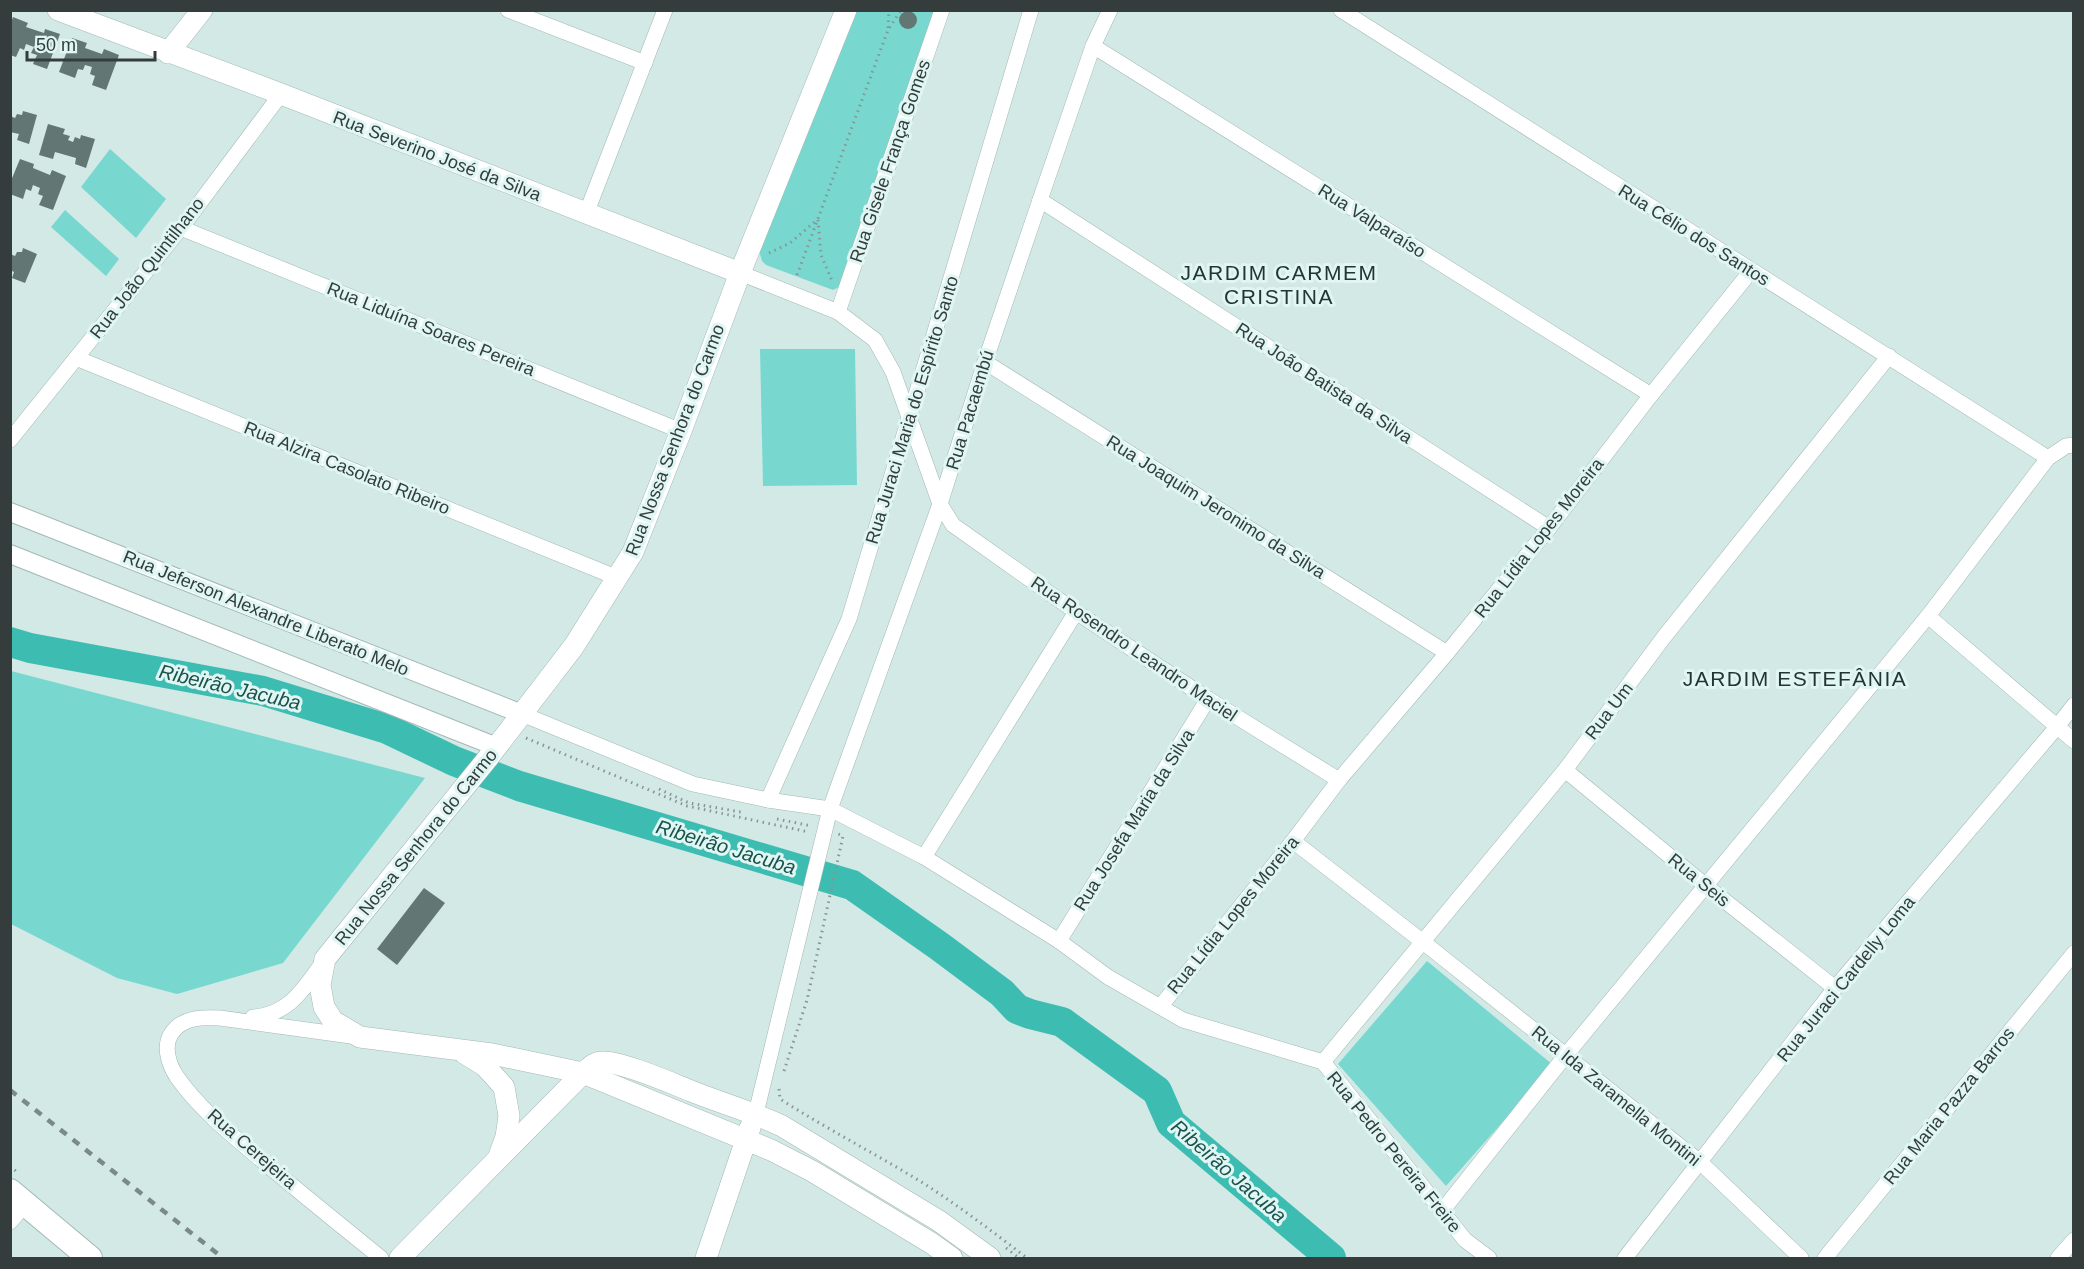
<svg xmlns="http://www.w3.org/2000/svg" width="2084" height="1269" viewBox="0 0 2084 1269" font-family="Helvetica,sans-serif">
  <rect width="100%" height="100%" fill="#d2e9e6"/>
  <g fill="#78d8cf">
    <polygon points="853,11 934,11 841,286 833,290 766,265 762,261 759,251"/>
    <polygon points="110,149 166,199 136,238 81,187"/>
    <polygon points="65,210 119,259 106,276 51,227"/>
    <polygon points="760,349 855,349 857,485 763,486"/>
    <polygon points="11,671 425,778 283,963 177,994 117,978 11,924"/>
    <polygon points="1427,961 1553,1065 1446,1186 1338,1064"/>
  </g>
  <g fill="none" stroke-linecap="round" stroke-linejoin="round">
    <polyline stroke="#3dbdb2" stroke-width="30" points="10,642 30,648 263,691 387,729 454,761 519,786 852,885 939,946 1002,993 1017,1009 1030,1014 1062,1022 1157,1091 1171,1123 1331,1258"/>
  </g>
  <g fill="#627774">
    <circle cx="908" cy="20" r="9"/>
    <polygon points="13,17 28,23 26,27 44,33 45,29 60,34 47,69 33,64 37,55 31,53 34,47 26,44 24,50 20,48 16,57 10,55 10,25"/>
    <polygon points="72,38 87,43 85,48 102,54 104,49 119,55 106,90 92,85 95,76 90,74 92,67 85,65 83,70 78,69 75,78 59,72"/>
    <polygon points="23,111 37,115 29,144 17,140 19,134 10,132 10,116 15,118 17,114 22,115"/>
    <polygon points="48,124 65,129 63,134 70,136 68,140 73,142 75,137 80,139 81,135 95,139 86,168 75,164 76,158 55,152 53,159 39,155"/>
    <polygon points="20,159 34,164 33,168 50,175 52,170 66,176 53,210 39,205 43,196 38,194 40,188 33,185 31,191 26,189 23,199 10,194 10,183"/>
    <polygon points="23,248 37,254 25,283 12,278 14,272 10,270 10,254 15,256 17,252 22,252"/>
    <polygon points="424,888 445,903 397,965 377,949"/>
  </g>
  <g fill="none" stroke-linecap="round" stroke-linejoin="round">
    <g stroke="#a2b8b5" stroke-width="16">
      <g id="minor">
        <polyline points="508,10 645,63"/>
        <polyline points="1341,10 2048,458"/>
        <polyline points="1093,46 1651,395"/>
        <polyline points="1040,200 1549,528"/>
        <polyline points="586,214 665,10"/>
        <polyline points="181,228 681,431"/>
        <polyline points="740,273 838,312 875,340 893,372 940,504 953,525 1076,612 1208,699 1339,780"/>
        <polyline points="838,312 942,10"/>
        <polyline points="76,358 618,578"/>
        <polyline points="985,362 1447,653"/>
        <polyline points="10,440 181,228 281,94"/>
        <polyline points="1928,616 2074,741"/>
        <polyline points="522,714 693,784 768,800 830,809 924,857 1059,941 1108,977 1183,1020 1323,1062 1465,1240 1489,1258"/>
        <polyline points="1565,770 1706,886 1835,988"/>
        <polyline points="768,800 849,619 1031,10"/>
        <polyline points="1293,841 1423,942 1700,1162 1801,1258"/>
        <polyline points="924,857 1076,612"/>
        <polyline points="1059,941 1208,699"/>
        <polyline points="1160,1007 1293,841 1339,780 1447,653 1549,528 1651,395 1751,271"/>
        <path d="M 253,1017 C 288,1015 303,990 321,965"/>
        <path d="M 351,1036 L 220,1018 C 202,1017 182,1017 171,1034 C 163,1047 169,1065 177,1077 C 200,1110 234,1137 265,1163 C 303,1195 343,1227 381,1258"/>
        <polyline points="1323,1062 1565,770 1664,637 1889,356"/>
        <polyline points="756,1113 830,809 940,504 985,362 1040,200 1093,46 1110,10"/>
        <polyline points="1442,1211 1566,1055 1928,616 2048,458 2066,446 2074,445"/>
        <polyline points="10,1222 26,1204"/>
        <polyline points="1625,1258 1835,988 2056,728 2074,705"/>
        <polyline points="1825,1258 2074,953"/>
        <polyline points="2058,1258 2074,1240"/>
      </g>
    </g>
    <g stroke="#a2b8b5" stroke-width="20">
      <g id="tertiary">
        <polyline points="10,512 522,714"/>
        <polyline points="10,554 497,747"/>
      </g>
    </g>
    <g stroke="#a2b8b5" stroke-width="22">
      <g id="secondary">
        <polyline points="58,10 281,94 740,273"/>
        <polyline points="846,10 740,273 681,431 633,552 574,646 488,758 325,959 320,985 324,1007 333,1021 360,1037 492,1054 583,1073 771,1150 812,1171 931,1243 952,1258"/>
        <polyline points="168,53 202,10"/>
        <polyline points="464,1053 485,1066 504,1087 509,1116 506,1137 499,1156"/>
        <path d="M 400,1258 L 583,1073 C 588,1069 594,1062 602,1062 C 621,1061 671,1083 691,1091 C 721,1103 753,1112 782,1126 L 939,1221 L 990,1258"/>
        <polyline points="706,1258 750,1128"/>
      </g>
    </g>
    <g stroke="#a2b8b5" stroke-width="26">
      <polyline id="primary" points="10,1191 90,1258"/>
    </g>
    <g stroke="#859694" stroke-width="3" stroke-dasharray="1.5 4.5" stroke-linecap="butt">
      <polyline points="888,28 889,10"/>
      <polyline points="818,220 821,255 833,283"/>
      <polyline points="769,253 790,243 817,220"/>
      <polyline points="797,275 888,30 901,10"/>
      <polyline points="526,738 687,806 809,832"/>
      <polyline points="659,789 689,803 741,812"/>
      <polyline points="777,819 812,826"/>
      <polyline points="784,1071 807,1000 843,836 838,834"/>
      <path d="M 779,1089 L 780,1099 C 827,1129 876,1154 923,1183 C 959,1206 993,1232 1027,1258"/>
      <polyline points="10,1166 17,1172"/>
      <polyline points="1006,1248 1019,1258"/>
    </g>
    <use href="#minor" stroke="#fff" stroke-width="15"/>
    <use href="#tertiary" stroke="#fff" stroke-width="18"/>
    <use href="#secondary" stroke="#fff" stroke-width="21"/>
    <use href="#primary" stroke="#fff" stroke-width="24"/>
    <polyline stroke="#7b8a88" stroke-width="4.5" stroke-dasharray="8 8" stroke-linecap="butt" points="10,1090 223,1258"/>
  </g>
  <g text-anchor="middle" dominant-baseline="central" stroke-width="6" stroke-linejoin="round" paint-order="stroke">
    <g font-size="18" fill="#343d3c" stroke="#dff6f3">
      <text transform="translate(437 156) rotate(21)">Rua Severino José da Silva</text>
      <text transform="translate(890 161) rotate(-71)">Rua Gisele França Gomes</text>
      <text transform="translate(1372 221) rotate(32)">Rua Valparaíso</text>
      <text transform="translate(1694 235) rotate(32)">Rua Célio dos Santos</text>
      <text transform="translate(147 268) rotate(-52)">Rua João Quintilhano</text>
      <text transform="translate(431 329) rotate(22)">Rua Liduína Soares Pereira</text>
      <text transform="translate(1324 383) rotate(33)">Rua João Batista da Silva</text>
      <text transform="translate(912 410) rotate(-73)">Rua Juraci Maria do Espírito Santo</text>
      <text transform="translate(970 410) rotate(-73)">Rua Pacaembú</text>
      <text transform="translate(675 440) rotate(-69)">Rua Nossa Senhora do Carmo</text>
      <text transform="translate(347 468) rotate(22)">Rua Alzira Casolato Ribeiro</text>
      <text transform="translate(1216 507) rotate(32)">Rua Joaquim Jeronimo da Silva</text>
      <text transform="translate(1539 538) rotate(-52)">Rua Lídia Lopes Moreira</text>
      <text transform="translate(266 613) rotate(22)">Rua Jeferson Alexandre Liberato Melo</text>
      <text transform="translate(1134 649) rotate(34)">Rua Rosendro Leandro Maciel</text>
      <text transform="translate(1609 711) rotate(-53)">Rua Um</text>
      <text transform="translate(1134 820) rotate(-58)">Rua Josefa Maria da Silva</text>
      <text transform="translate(416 847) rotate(-51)">Rua Nossa Senhora do Carmo</text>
      <text transform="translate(1699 880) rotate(39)">Rua Seis</text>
      <text transform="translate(1233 915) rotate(-51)">Rua Lídia Lopes Moreira</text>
      <text transform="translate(1846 979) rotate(-51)">Rua Juraci Cardelly Loma</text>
      <text transform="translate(1616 1096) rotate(39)">Rua Ida Zaramella Montini</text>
      <text transform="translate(1949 1106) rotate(-51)">Rua Maria Pazza Barros</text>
      <text transform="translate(252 1149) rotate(41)">Rua Cerejeira</text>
      <text transform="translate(1394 1152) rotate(51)">Rua Pedro Pereira Freire</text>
    </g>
    <g font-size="20" font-style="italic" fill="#1c524d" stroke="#dff6f3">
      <text transform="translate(230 687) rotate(13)">Ribeirão Jacuba</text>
      <text transform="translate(726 847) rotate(17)">Ribeirão Jacuba</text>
      <text transform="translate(1229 1171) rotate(41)">Ribeirão Jacuba</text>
    </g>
    <g font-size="21" letter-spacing="1.5" fill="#243634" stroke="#dff6f3">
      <text x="1279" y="272">JARDIM CARMEM<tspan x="1279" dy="24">CRISTINA</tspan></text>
      <text x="1795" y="678">JARDIM ESTEFÂNIA</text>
    </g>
  </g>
  <rect width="2084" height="1269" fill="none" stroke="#343d3c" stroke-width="24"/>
  <path d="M27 51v9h128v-9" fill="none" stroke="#343d3c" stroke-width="3"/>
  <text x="36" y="51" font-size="18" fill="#343d3c" stroke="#dff6f3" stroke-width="4.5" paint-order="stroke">50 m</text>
</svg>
